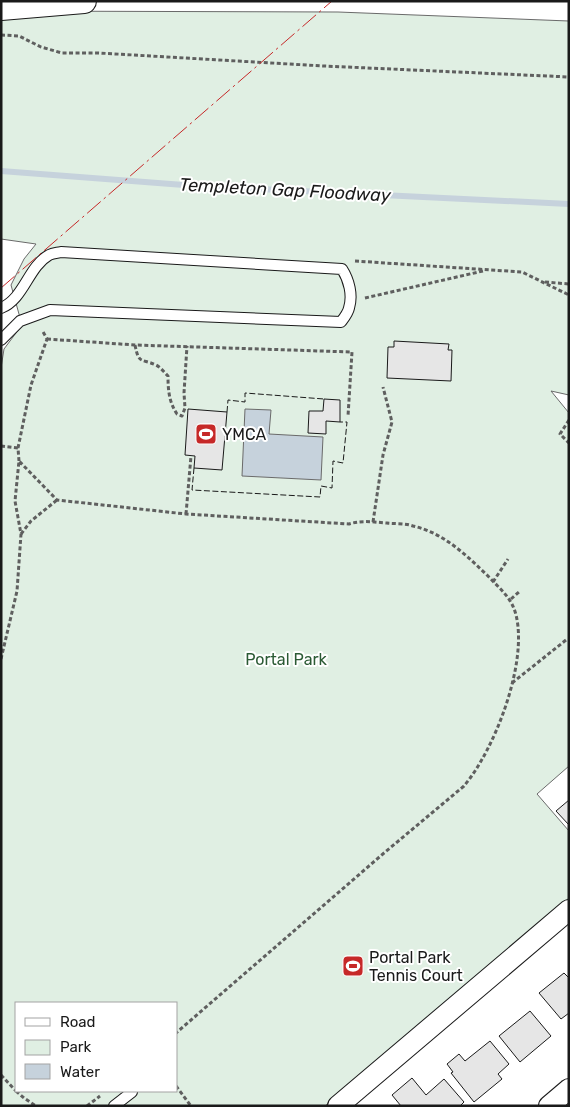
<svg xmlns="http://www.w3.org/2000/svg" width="570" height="1107" viewBox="0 0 570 1107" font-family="Rubik,sans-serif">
  <rect width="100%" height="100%" fill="#fff"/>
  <path fill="#e0efe3" stroke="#6a6a6a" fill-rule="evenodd" d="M 1,11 L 338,12 L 569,21 L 569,395 L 551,391 L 569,413 L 569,766 L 537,794 L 569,831 L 569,898 L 325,1106 L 1,1106 L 1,368 L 4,349 L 22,325 L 11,285 L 24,259 L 36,244 L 1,239 ZM 16,1003 L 176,1003 L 176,1091 L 16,1091 Z"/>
  <polygon fill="#c6d2dc" stroke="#6a6a6a" points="245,409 271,410 269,434 323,437 321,480 242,476"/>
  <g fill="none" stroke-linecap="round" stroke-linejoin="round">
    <polyline stroke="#c6d2dc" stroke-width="6" points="1,171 197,186 569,204"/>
  </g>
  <g fill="#e6e6e6" stroke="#1a1a1a">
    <polygon points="394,341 449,344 448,350 452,350 451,381 387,378 388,347 394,347"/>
    <polygon points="324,399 340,400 340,422 326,421 326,434 308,433 309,411 323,411"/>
    <polygon points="188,409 227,412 222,470 194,468 195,456 185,455"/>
    <polygon points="569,800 569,825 556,811"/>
    <polygon points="564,973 569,978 569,1013 561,1019 539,993"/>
    <polygon points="530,1011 551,1036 520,1062 499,1036"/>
    <polygon points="490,1041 509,1064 498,1074 502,1079 474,1102 451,1073 453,1072 447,1064 459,1054 465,1061"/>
    <polygon points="412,1078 426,1095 444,1079 464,1102 460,1106 401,1106 392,1095"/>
  </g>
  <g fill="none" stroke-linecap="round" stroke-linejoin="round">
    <g stroke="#1a1a1a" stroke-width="12">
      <g id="service">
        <path d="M 1,308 C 24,299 28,267 49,255 C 53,253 57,253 61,252 L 342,269 C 349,280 353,295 349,308 C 348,313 344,318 341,322 L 50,310 L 20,321 L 1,340"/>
        <polyline points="114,1106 132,1092"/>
      </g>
    </g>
    <g stroke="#1a1a1a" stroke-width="22">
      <g id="minor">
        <polyline points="338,1106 569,910"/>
        <polyline points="549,1106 569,1089"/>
      </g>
    </g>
    <g stroke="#1a1a1a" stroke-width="26">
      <polyline id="tertiary" points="1,8 84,1"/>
    </g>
    <g stroke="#5f5f5f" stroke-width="3" stroke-dasharray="4 2.5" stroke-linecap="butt">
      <polyline points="1,35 19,36 41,47 62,53 99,53 324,66 569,77"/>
      <polyline points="355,261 522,272 569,295"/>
      <polyline points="545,282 569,284"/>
      <polyline points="365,298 483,271"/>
      <polyline points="47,339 135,345 352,352 348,416"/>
      <path d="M 135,345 C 139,365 141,358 156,365 C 160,367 164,372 168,376 C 168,390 169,402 177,414 L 182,416 L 185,408 L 184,393 L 187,346"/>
      <polyline points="569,420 560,434 569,443"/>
      <polyline points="1,446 18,448"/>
      <polyline points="19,461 18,448 31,385 47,339 42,330"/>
      <polyline points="186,514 191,456"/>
      <polyline points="373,522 383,455 392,422 383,387"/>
      <polyline points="21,534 31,521 57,500"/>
      <polyline points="493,582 508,559"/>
      <polyline points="511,599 520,591"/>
      <path d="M 1,659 L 17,591 L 21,534 L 15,501 L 19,461 L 57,500 L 186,514 L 349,524 C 362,520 373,522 387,523 C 395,524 405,523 413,526 C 444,533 466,555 488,576 C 500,589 512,598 516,615 C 528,663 495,749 464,786 L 384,853 L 176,1033"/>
      <polyline points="512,683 566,640"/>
      <polyline points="1,1075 16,1091"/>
      <polyline points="176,1086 191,1106"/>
      <polyline points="16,1091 24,1098 36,1106"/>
      <polyline points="1,1105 1,1106"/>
      <polyline points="87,1106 100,1096"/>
    </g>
    <use href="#service" stroke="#fff" stroke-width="10"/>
    <use href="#minor" stroke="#fff" stroke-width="20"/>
    <use href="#tertiary" stroke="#fff" stroke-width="24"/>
    <g stroke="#1a1a1a" stroke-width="1" stroke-dasharray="6 2.5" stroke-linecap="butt">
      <polyline points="227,412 228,400 245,402 245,393 324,399"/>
      <polyline points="194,468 192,490 320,497 321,486 332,488 333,461 343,463 347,422 340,422"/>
    </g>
    <polyline stroke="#c62828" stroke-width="1" stroke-dasharray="18 4 2.5 4" stroke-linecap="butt" points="1,288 332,1"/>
  </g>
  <defs>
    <g id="stadium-square" transform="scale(1.125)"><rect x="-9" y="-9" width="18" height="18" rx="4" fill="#c62828" stroke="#fff"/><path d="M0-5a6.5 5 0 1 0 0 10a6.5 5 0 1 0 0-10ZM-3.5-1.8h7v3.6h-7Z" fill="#fff"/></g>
  </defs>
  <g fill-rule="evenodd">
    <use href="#stadium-square" x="206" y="434"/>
    <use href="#stadium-square" x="353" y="966"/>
  </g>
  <g text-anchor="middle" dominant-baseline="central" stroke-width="4" stroke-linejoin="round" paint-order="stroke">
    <g font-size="16" fill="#1a1a1a" stroke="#fff" text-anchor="start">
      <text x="222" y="434">YMCA</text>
      <text x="369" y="957">Portal Park<tspan x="369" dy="18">Tennis Court</tspan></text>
    </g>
    <g font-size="16" fill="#2b5a34" stroke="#fff">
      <text x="286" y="659">Portal Park</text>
    </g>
    <g font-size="18" font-style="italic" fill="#1a1a1a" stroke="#fff">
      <text transform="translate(285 190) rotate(3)">Templeton Gap Floodway</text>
    </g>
  </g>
  <rect width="570" height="1107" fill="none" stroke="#1a1a1a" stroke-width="5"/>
  <rect x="15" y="1002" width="162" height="90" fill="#ffffff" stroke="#a3a3a3"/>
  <rect x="25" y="1018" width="25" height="8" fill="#ffffff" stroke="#a3a3a3"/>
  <text x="60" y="1027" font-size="15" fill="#1a1a1a">Road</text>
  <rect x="25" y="1040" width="25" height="15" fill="#e0efe3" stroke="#a3a3a3"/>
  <text x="60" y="1052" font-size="15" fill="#1a1a1a">Park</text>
  <rect x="25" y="1064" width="25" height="15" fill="#c6d2dc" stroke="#a3a3a3"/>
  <text x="60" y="1077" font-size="15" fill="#1a1a1a">Water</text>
</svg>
